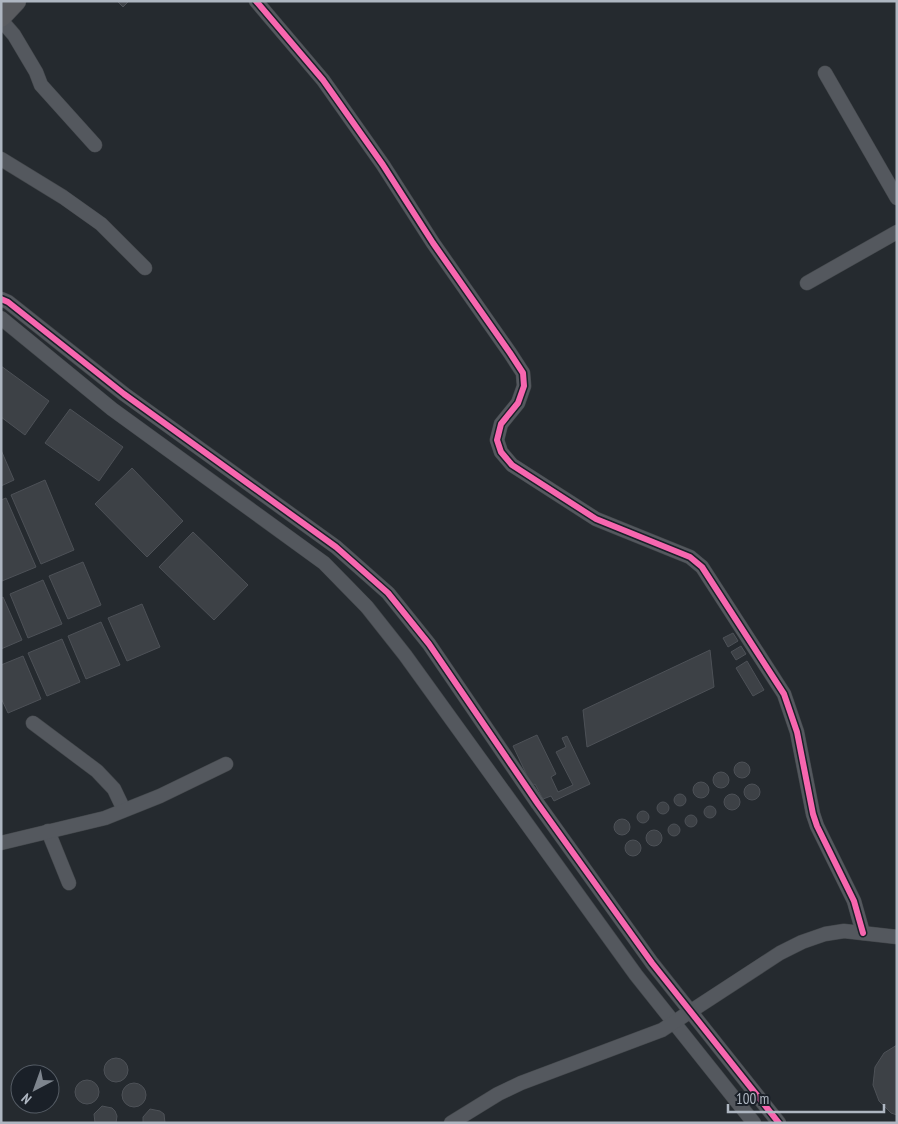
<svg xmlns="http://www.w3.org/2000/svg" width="898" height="1124" viewBox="0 0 898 1124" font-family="'PT Sans Narrow',sans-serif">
  <rect width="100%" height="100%" fill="#252a2f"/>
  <g fill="#3d4146" stroke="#4d5157">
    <polygon points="117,1 129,1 123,7"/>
    <polygon points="1,366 49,401 25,435 1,417"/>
    <polygon points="70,409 123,447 99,481 45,443"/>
    <polygon points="1,450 14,480 1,486"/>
    <polygon points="132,468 183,521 147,557 95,504"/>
    <polygon points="45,480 74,550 41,564 11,495"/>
    <polygon points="6,498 36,567 2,581 1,500"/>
    <polygon points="193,532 248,585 214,620 159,567"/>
    <polygon points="83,562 101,605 68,619 49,576"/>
    <polygon points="43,580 62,624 28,638 10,594"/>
    <polygon points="3,597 22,640 1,649 1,598"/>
    <polygon points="142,604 160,647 127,661 108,618"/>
    <polygon points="101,622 120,665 86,679 68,636"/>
    <polygon points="733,633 738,641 728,647 723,638"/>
    <polygon points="62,639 80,682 47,696 28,653"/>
    <polygon points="741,646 746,654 736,660 731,652"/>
    <polygon points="710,650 714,687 587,747 583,710"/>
    <polygon points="23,656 41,699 8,713 1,698 1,665"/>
    <polygon points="747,661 764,690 753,696 736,668"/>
    <polygon points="537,735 556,774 551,777 558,792 573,785 556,752 566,747 562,738 567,736 590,784 554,801 551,796 543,799 535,784 532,786 513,746"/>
    <circle cx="742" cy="770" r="8"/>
    <circle cx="721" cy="780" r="8"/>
    <circle cx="701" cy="790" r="8"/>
    <circle cx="752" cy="792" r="8"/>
    <circle cx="680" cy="800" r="6"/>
    <circle cx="732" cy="802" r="8"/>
    <circle cx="663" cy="808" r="6"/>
    <circle cx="710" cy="812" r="6"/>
    <circle cx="643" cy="817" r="6"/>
    <circle cx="691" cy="821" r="6"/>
    <circle cx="622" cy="827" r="8"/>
    <circle cx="674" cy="830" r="6"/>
    <circle cx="654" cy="838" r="8"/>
    <circle cx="633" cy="848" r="8"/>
    <polygon points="897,1045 897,1115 891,1113 879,1101 873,1085 875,1067 884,1053"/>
    <circle cx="116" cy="1070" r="12"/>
    <circle cx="87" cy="1092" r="12"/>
    <circle cx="134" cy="1095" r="12"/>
    <polygon points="102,1106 112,1108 115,1111 117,1116 116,1123 95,1123 94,1114"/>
    <polygon points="150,1109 160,1111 164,1114 165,1123 143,1123 143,1117"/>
  </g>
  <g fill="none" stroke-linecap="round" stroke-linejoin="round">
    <g stroke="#42464a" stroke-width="15">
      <g id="minor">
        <polyline points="256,1 323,80 383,165 433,243 510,353 523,373 524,386 518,403 501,424 497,440 501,452 512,465 596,519 690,557 702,567 784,694 797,732 813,814 817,826 854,901 863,933"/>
        <polyline points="1,20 14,35 36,72 41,85 95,145"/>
        <polyline points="825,73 897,198"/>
        <polyline points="1,159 63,197 101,224 145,268"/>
        <polyline points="807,283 897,232"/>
        <polyline points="1,299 8,302 124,394 336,547 388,593 429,644 538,804 652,963 779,1123"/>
        <polyline points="1,318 112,409 324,563 367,607 405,655 636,975 754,1123"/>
        <polyline points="33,723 97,771 114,789 124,810"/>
        <polyline points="48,831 69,883"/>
        <polyline points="1,843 105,818 160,796 226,764"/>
        <polyline points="451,1123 498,1094 521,1083 662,1030 780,953 802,942 825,934 844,931 897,937"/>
      </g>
    </g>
    <g stroke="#42464b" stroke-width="21">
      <polyline id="highway" points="1,17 16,1"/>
    </g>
    <use href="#minor" stroke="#54585e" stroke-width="14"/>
    <use href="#highway" stroke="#595b5f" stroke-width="20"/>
    <g stroke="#1a2028" stroke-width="9">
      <g id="cycleway">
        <polyline points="256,1 323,80 383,165 433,243 510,353 523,373 524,386 518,403 501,424 497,440 501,452 512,465 596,519 690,557 702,567 784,694 797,732 813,814 817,826 854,901 863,933"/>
        <polyline points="1,299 8,302 124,394 336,547 388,593 429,644 538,804 652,963 779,1123"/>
      </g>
    </g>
    <use href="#cycleway" stroke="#f766af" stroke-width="6"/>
  </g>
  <rect width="898" height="1124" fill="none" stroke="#aeb6c1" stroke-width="5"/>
  <g transform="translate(35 1089) rotate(221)"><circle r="24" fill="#1a2028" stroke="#555c65"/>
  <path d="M0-4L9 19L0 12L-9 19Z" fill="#7e858e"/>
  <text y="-8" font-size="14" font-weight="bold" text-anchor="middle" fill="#aeb6c1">N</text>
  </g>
  <path d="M728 1104v8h156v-8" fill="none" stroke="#aeb6c1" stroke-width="2.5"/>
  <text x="736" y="1104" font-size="15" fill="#aeb6c1" stroke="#1a2028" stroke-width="4" paint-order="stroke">100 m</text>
</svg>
